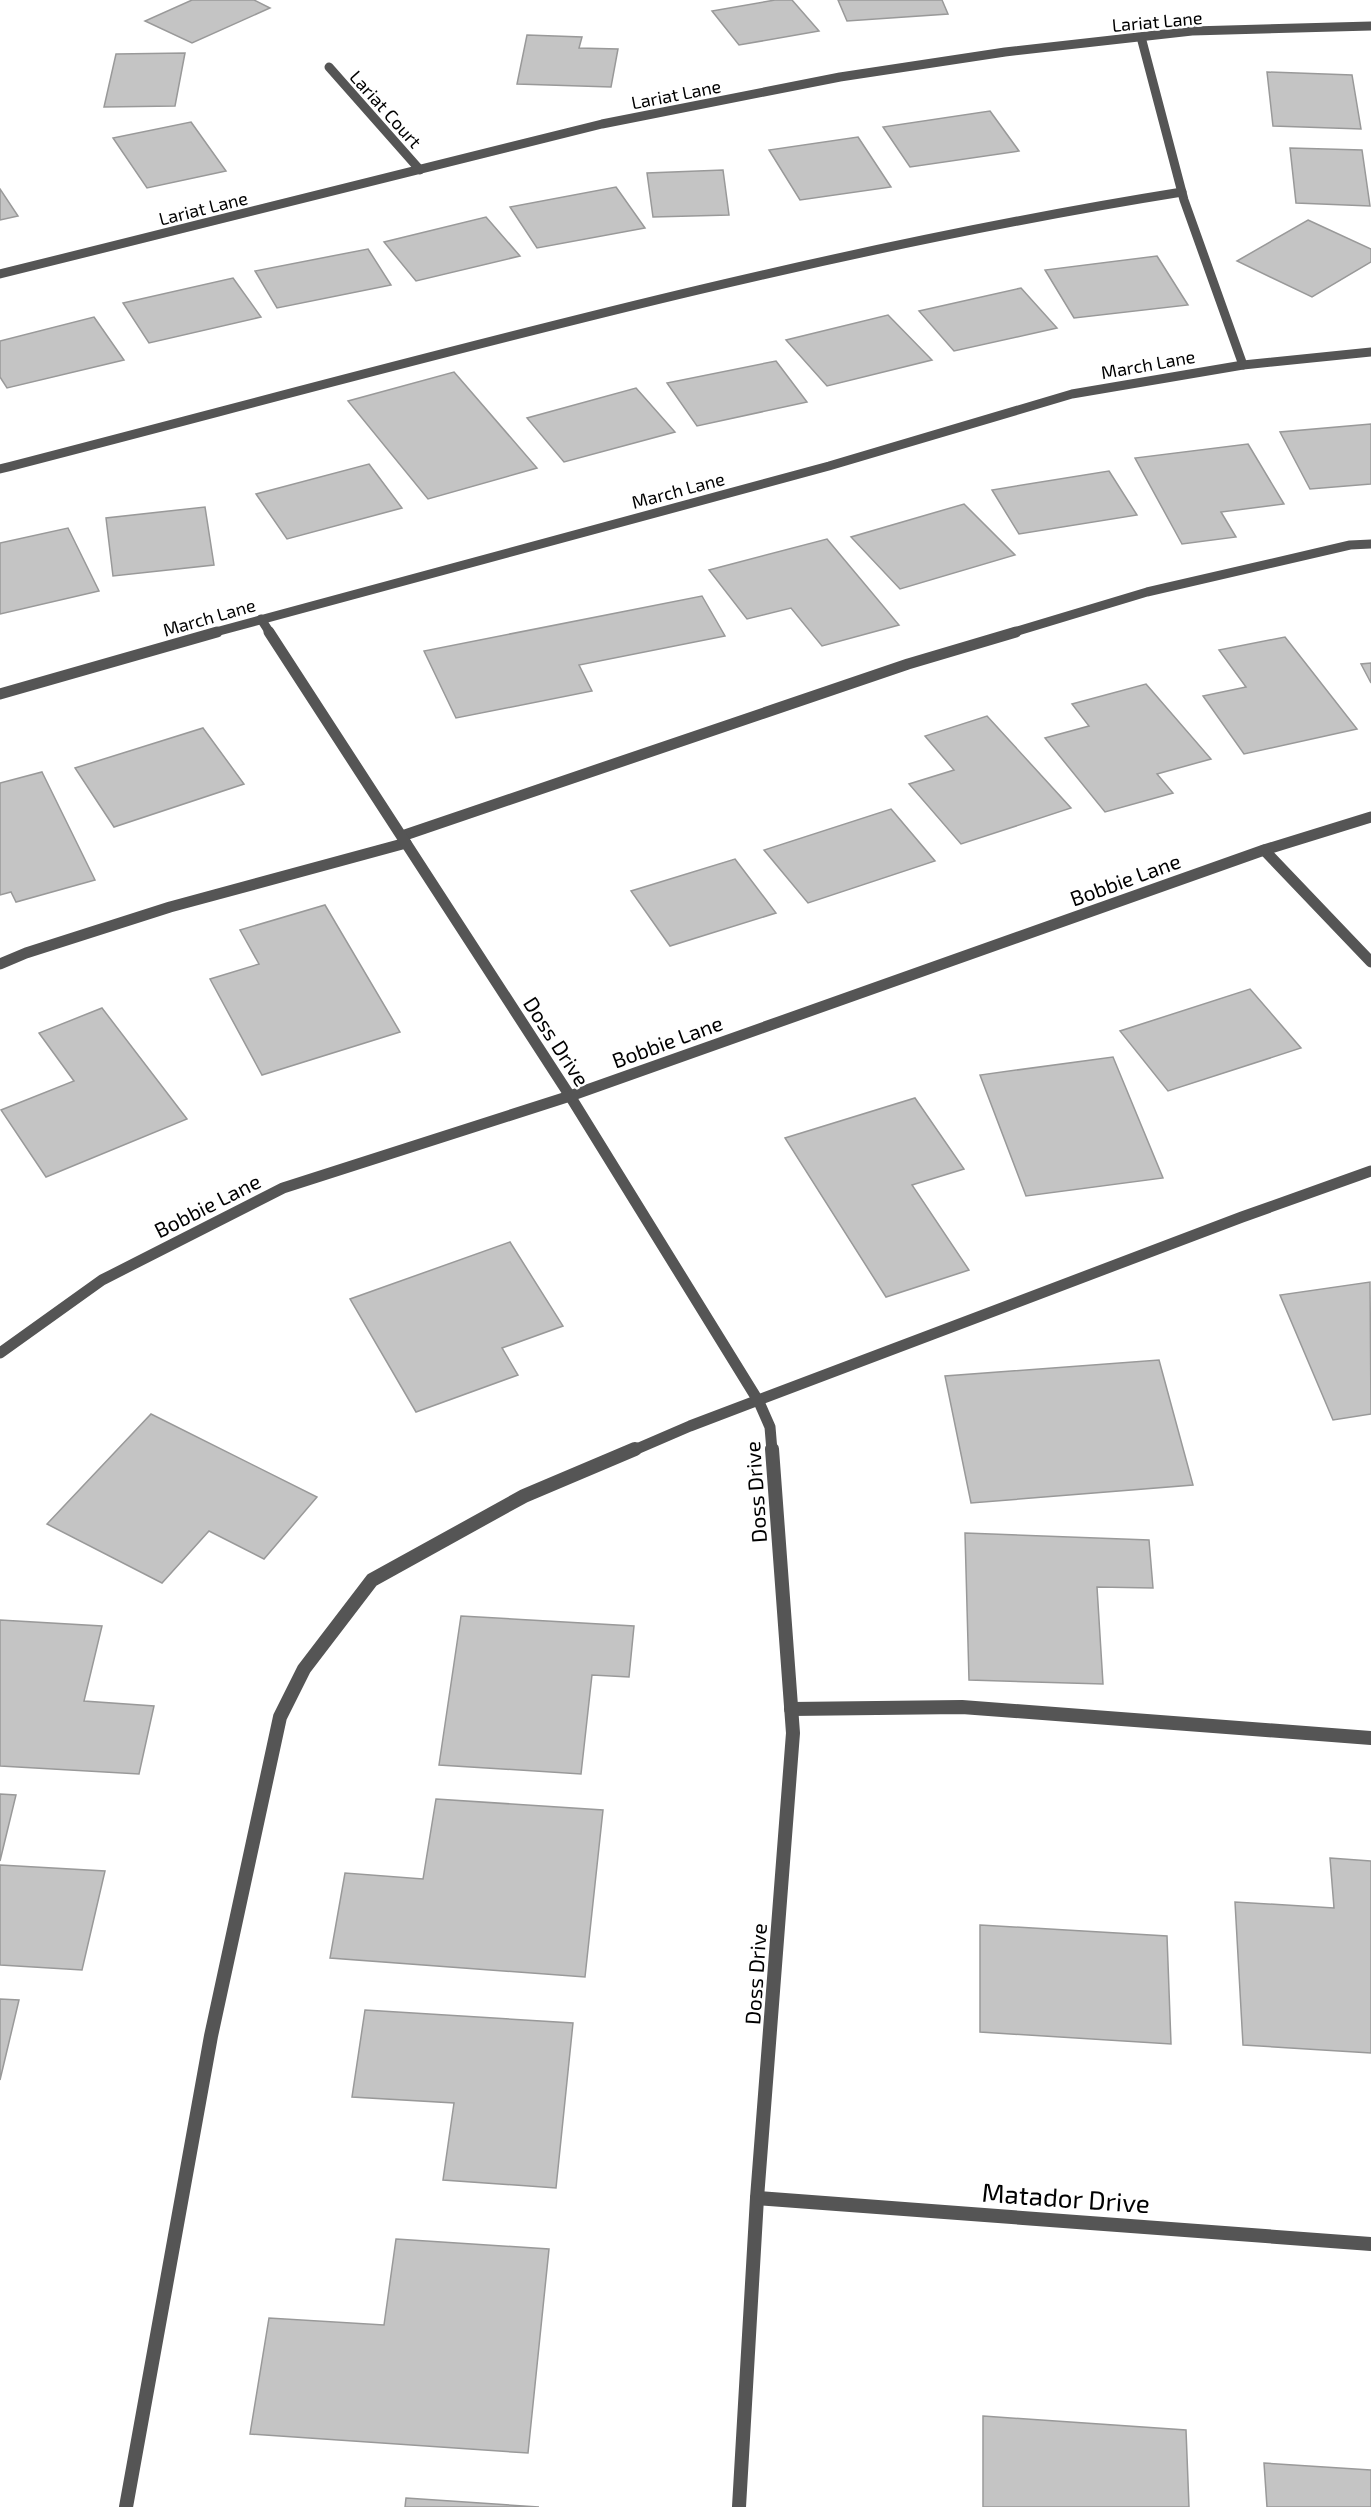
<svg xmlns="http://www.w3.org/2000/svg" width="1371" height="2507" viewBox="0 0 1371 2507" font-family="'Exo 2',sans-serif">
  <rect width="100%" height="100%" fill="#fff"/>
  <g fill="#c4c4c4" stroke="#999" stroke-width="1.5">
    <polygon points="192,0 254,0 270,8 192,43 145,21"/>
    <polygon points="775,0 792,0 819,31 739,45 712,11"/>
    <polygon points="838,0 942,0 948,14 847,21"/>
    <polygon points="527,35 582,37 579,48 618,49 611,87 517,84"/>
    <polygon points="185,53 175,106 104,107 116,54"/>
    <polygon points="1267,72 1352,75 1361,129 1273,126"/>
    <polygon points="990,111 1019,151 910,167 883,127"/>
    <polygon points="191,122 226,171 147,188 113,138"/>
    <polygon points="858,137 891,187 800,200 769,150"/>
    <polygon points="1290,148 1362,150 1370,206 1296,203"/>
    <polygon points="723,170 729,215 653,217 647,173"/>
    <polygon points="616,187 645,228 537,248 510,207"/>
    <polygon points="0,189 18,216 0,220"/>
    <polygon points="486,217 520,256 416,281 384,242"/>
    <polygon points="1308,220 1371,249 1371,262 1312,297 1237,261"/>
    <polygon points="368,249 391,285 277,308 255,271"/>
    <polygon points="1157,256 1188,305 1074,318 1045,270"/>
    <polygon points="233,278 261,317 149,343 123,303"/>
    <polygon points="1021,288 1057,328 954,351 919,311"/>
    <polygon points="888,315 932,360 827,386 786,340"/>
    <polygon points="94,317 124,360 7,388 0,377 0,341"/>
    <polygon points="776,361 807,402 697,426 667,383"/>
    <polygon points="454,372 537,468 428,499 348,401"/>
    <polygon points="636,388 675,432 564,462 527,418"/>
    <polygon points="1371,424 1371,484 1310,489 1280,432"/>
    <polygon points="1248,444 1284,504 1221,512 1236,537 1182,544 1135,458"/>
    <polygon points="369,464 402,508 287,539 256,494"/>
    <polygon points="1109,471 1137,515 1019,534 992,490"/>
    <polygon points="964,504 1015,555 900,589 851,537"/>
    <polygon points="205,507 214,565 113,576 106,518"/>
    <polygon points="68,528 99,591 0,614 0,543"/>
    <polygon points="827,539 899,625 822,646 791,608 747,619 709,570"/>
    <polygon points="702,596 725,636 579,665 592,691 456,718 424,651"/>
    <polygon points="1285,637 1357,729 1244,754 1203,696 1246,687 1219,650"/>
    <polygon points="1371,663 1371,683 1361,664"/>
    <polygon points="1146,684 1211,759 1157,774 1173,793 1105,812 1045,738 1089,726 1072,704"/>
    <polygon points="987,716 1071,808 961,844 909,784 954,770 925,736"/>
    <polygon points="203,728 244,784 114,827 75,768"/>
    <polygon points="42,772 95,880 16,902 11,892 0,895 0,783"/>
    <polygon points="891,809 935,861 808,903 764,850"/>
    <polygon points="735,859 776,913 670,946 631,891"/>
    <polygon points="325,905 400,1032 262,1075 210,979 259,964 240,930"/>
    <polygon points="1250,989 1301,1048 1168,1091 1120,1031"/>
    <polygon points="102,1008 187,1119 46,1177 1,1110 74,1081 39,1033"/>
    <polygon points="1113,1057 1163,1178 1026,1196 980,1075"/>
    <polygon points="915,1098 964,1169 912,1185 969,1270 886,1297 785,1138"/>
    <polygon points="510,1242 563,1326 502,1348 518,1375 416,1412 350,1299"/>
    <polygon points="1370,1282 1371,1414 1333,1420 1280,1295"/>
    <polygon points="1159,1360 1193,1485 971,1503 945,1376"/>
    <polygon points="151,1414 317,1497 264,1559 209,1531 162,1583 47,1524"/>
    <polygon points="965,1533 1149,1540 1153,1588 1097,1587 1103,1684 969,1680"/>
    <polygon points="461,1616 634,1626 629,1677 592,1675 581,1774 439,1765"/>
    <polygon points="0,1620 102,1626 84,1701 154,1706 139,1774 0,1766"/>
    <polygon points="0,1794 16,1795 0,1861"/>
    <polygon points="436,1799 603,1810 585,1977 330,1958 345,1873 423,1879"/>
    <polygon points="1330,1858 1371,1861 1371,2053 1243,2045 1235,1902 1334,1908"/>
    <polygon points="0,1865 105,1871 82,1970 0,1965"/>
    <polygon points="980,1925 1167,1936 1171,2044 980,2032"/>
    <polygon points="0,1999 19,2000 0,2080"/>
    <polygon points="365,2010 573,2023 556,2188 443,2180 454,2103 352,2097"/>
    <polygon points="396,2239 549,2249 528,2453 250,2434 269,2318 384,2325"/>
    <polygon points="983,2416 1186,2430 1189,2507 983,2507"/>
    <polygon points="1264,2463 1371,2470 1371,2507 1267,2507"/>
    <polygon points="406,2498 539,2507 405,2507"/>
  </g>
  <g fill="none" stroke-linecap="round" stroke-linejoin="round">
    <g stroke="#555" stroke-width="9">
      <polyline points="1141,37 1184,200 1243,365"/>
      <path d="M 0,469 C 392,368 782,256 1182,192"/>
      <polyline points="1011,633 1147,592 1350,545 1371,544"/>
    </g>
    <g stroke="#555" stroke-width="11">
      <polyline points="402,836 908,664 1016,632"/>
      <polyline points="0,964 26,953 170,907 406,843"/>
      <polyline points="632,1451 690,1426 1242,1217 1371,1171"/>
    </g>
    <g stroke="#555" stroke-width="14">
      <polyline points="791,1709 962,1707 1371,1738"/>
      <polyline points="126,2507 211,2036 280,1717 304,1669 372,1580 524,1496 635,1449"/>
    </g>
    <g stroke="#555" stroke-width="9">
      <polyline points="329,67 420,170"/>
      <polyline points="0,274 602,124 840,77 1005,52 1192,31 1371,26"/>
      <polyline points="261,619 270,633"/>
      <polyline points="212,633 829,466 1072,394 1243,365 1371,352"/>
    </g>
    <g stroke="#555" stroke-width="11">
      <polyline points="269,632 570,1096 759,1402 770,1427 772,1451"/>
      <polyline points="0,694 217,632"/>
      <polyline points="1264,850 1371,962"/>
      <polyline points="0,1353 102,1280 283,1188 570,1096 1264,850 1371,817"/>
    </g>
    <g stroke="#555" stroke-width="14">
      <polyline points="757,2198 1371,2244"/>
      <polyline points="739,2507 757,2198 793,1733 772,1449"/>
    </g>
  </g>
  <g text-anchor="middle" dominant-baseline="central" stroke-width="5" stroke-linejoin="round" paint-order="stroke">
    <g font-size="18" fill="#000" stroke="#fff">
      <text transform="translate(1157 21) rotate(-5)">Lariat Lane</text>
      <text transform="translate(676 94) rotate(-11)">Lariat Lane</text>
      <text transform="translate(386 109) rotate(48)">Lariat Court</text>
      <text transform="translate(203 208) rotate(-14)">Lariat Lane</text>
      <text transform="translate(1148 364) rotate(-10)">March Lane</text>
      <text transform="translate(678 490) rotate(-15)">March Lane</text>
      <text transform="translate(209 617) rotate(-16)">March Lane</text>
    </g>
    <g font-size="21" fill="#000" stroke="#fff">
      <text transform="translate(1125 879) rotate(-20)">Bobbie Lane</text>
      <text transform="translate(557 1041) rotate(57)">Doss Drive</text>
      <text transform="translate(667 1041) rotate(-20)">Bobbie Lane</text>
      <text transform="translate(207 1205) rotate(-27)">Bobbie Lane</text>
      <text transform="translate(755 1492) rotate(-94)">Doss Drive</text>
      <text transform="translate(755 1974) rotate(-86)">Doss Drive</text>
    </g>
    <g font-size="26" fill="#000" stroke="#fff">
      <text transform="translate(1066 2197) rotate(4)">Matador Drive</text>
    </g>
  </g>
</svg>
